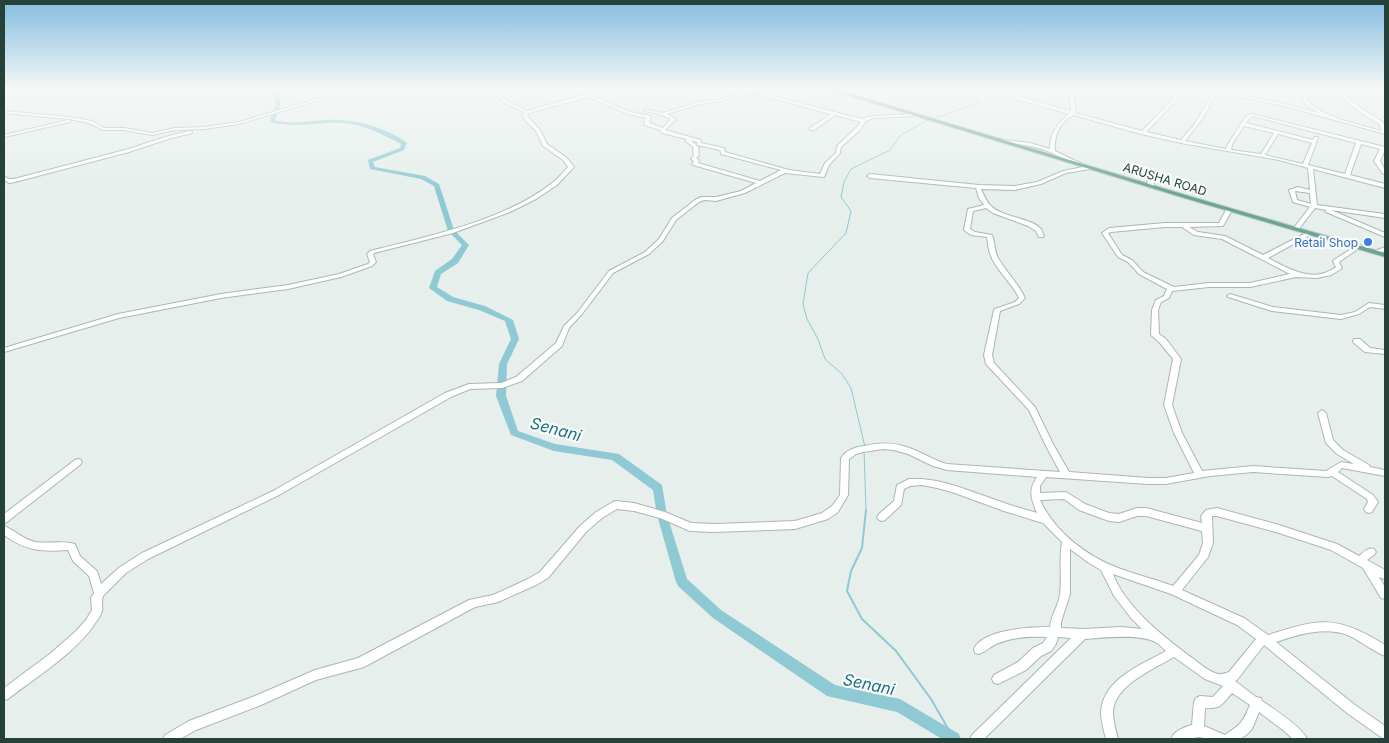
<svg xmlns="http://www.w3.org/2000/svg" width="1389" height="743" viewBox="0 0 1389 743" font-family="Inter,sans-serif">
  <rect width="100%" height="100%" fill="#e6efeb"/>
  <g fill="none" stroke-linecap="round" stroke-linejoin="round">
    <g stroke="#8ec9d4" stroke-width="1">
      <polyline points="932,119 979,103 979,89"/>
      <polyline points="865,447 851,388 842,374 825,359 818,339 807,319 803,304 808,273 846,233 851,211 841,197 844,182 851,169 890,150 901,135 928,120"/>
      <polyline points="864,450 866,511"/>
    </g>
    <polyline stroke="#8ec9d4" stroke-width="2" points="866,510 862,548 851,571 847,591 862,619 896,651 931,699 954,739"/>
    <path fill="#8ec9d4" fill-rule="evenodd" d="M 270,89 L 275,89 C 284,100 280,109 275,120 C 292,125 309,121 326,120 C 352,118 386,127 407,143 L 404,150 L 373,162 L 375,167 L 425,176 L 439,184 L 454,230 L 469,245 L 458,263 L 441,274 L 437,287 L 453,297 L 485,306 L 513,320 L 519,339 L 507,364 L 506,396 L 518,431 L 555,444 L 619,454 L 662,485 L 667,515 L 687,579 L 721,610 L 835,685 L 900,699 L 959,734 L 961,739 L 942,739 L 897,712 L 827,696 L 713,618 L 678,586 L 676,582 L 657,515 L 653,490 L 612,460 L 554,451 L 511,435 L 496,396 L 499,364 L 511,339 L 505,321 L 479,310 L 447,301 L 429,288 L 435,271 L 452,259 L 462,245 L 448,231 L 434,186 L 421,179 L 370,169 L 368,160 L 400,148 L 401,144 C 383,135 364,124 343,123 C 318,121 295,129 270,122 C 272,108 281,103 270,89 Z"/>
    <g stroke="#a8b8b2" stroke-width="2">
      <g id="minor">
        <polygon points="4,89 10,89 4,92"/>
        <polygon points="350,89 357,89 239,124 204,129 175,130 152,135 124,130 103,130 89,123 69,119 4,113 4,111 69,117 92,121 104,128 124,128 152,133 175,128 204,127 239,122"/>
        <path d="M 492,89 L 496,89 C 502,101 516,105 527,111 L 586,94 L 606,89 L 613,89 L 592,96 L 631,112 L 651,116 L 649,123 L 663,128 L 671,119 L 659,114 L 645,111 L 645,109 L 663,113 L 699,102 L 721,99 L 736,95 L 752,95 L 752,97 L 736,97 L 721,101 L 700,104 L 667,114 L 676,119 L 665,130 L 701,140 L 701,143 L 724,148 L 725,152 L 789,170 L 820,174 L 825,163 L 836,153 L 837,146 L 855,129 L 861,122 L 835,115 L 814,130 L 810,130 L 810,128 L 831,114 L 736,89 L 744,89 L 862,119 L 873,116 L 914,114 L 916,115 L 914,116 L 873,118 L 866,121 L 859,131 L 841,147 L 840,153 L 829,165 L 824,177 L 785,173 L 745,193 L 716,201 L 704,200 L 699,202 L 676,220 L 663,241 L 649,254 L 613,273 L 582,314 L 569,328 L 562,346 L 522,381 L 502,388 L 470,389 L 451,397 L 279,495 L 148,559 L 126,573 L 103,596 C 101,601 103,606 102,611 C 101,615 98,619 96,622 C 76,653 37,676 8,699 L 4,700 L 4,688 L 51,653 L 76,631 L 86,620 L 92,610 L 91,598 L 94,593 L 89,576 L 73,561 L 68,550 C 42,552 26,551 4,535 L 4,526 C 15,530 23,540 36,542 C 49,544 63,540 75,544 L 80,556 L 97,571 L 101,584 L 120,567 L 142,553 L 273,491 L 445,393 L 469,384 L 501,383 L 516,377 L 556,343 L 564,326 L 578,312 L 609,271 L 645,252 L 659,239 L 672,218 L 695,200 L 701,197 L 716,197 L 741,191 L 756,183 L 693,165 L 692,164 L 694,161 L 691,159 L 694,155 L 693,150 L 694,148 L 686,141 L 686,139 L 662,133 L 660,130 L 644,125 L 646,118 L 628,114 L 588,97 L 529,113 L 527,115 L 529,118 L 540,130 L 547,144 L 567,158 L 574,167 L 557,185 L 536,199 L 510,212 L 453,233 L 374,253 L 373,254 L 376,262 L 372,266 L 341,277 L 288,289 L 221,298 L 119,318 L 4,352 L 4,348 L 118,314 L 221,294 L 288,285 L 339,274 L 368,264 L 370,262 L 367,254 L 370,251 C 429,236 504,221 552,183 C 558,179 563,172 568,167 L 563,160 L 543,146 L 536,131 L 525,120 L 523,115 L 524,112 C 512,107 499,102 492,89 ZM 691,140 L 697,142 L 697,145 L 720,150 L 721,154 L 781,170 L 760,181 L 698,163 L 699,160 L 696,158 L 699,155 L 698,150 L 699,148 Z"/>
        <polygon points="877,89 882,89 864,100 860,99"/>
        <path d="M 1015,89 L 1020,89 L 1014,95 L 1071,111 L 1071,106 L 1067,89 L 1071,89 L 1075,106 L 1075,113 L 1142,131 L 1171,101 L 1176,89 L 1180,89 L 1175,102 L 1146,132 L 1181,140 L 1194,125 L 1211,96 L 1213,91 L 1207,89 L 1217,89 L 1285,104 L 1319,113 L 1305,104 L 1300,91 L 1302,90 C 1306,93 1306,99 1310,103 C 1325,118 1361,125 1382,131 L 1379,124 L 1361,113 L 1332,89 L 1337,89 L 1365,111 L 1383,122 L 1385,128 L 1384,131 L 1385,134 L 1284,106 L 1217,92 L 1203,118 L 1185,141 L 1226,149 L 1228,144 L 1246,116 L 1252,114 L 1385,147 L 1385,150 L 1380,161 L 1385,170 L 1385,174 L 1383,174 L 1374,161 L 1380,149 L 1361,144 L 1350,175 L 1385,184 L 1385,188 L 1313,169 L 1317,205 L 1385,214 L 1385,218 L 1331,210 L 1385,233 L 1385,237 L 1326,212 L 1325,211 L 1327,210 L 1315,208 L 1298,230 L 1294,230 L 1293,229 L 1310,207 L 1293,202 L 1289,190 L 1298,187 L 1310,190 L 1308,168 L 1279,160 L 1181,143 L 1141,134 L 1074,115 C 1061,120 1053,137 1055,151 L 1082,164 L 1082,166 C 1075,166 1058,155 1050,152 C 1033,145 1015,144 996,141 L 996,140 L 998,139 L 1030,143 L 1050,149 C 1049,134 1058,123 1069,114 L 1010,97 L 1010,95 ZM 1253,116 L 1356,143 L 1345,174 L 1308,165 L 1318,138 L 1318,137 L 1314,137 L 1313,140 L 1246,123 L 1250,118 ZM 1244,126 L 1274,133 L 1261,154 L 1231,150 L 1232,144 ZM 1278,134 L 1312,143 L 1303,164 L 1265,155 ZM 1295,191 L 1310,193 L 1311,204 L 1297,200 Z"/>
        <polygon points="68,120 70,120 70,122 4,137 4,135"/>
        <polygon points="190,131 192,132 192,133 168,139 129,152 15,182 9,183 4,180 4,177 10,179 14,179 125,150 172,135"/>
        <path d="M 1088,166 L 1091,168 L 1090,169 L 1066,173 L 1041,184 L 1015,190 L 981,189 C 984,195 986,201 991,206 C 1003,218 1030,217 1041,229 C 1042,230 1043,235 1044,236 L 1043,237 L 1039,237 L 1036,231 L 1028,226 L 1001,216 L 993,213 L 986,208 L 973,211 L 970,229 L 975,232 L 992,235 C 995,242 994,250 998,258 C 1006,272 1018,283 1025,298 L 1019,304 L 1000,311 L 992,355 L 994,363 L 1035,407 L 1053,444 L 1069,472 L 1148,478 L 1166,478 L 1194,473 L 1174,433 L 1164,405 L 1173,359 L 1160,343 L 1151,335 L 1152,310 L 1156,300 L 1164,296 L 1167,289 L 1139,274 L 1128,262 L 1118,257 L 1102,233 L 1109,228 L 1165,223 L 1219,223 L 1226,210 L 1229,208 L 1232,210 L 1223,226 L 1189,227 L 1198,232 L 1225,236 L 1263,255 L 1308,232 L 1312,232 L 1312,234 L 1268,258 C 1289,269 1313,284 1336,267 L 1333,261 L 1334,260 L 1357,245 L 1359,244 L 1362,246 L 1339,262 L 1342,268 L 1341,269 L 1331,275 L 1317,278 L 1296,277 L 1250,287 L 1209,287 L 1172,291 L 1169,298 L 1161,302 L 1158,310 L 1159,334 L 1166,339 L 1181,359 L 1172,405 L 1182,433 L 1202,471 L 1253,466 L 1326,471 L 1341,462 L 1354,464 L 1337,454 L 1326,443 L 1318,413 L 1322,410 L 1326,413 L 1333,440 L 1343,450 L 1369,465 L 1370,467 L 1385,470 L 1385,476 L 1342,468 L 1338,472 L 1373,495 L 1378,502 L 1372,512 L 1369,513 L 1366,512 L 1364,509 L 1368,502 L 1367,499 L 1332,476 L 1328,477 L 1253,472 L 1210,476 L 1166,484 L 1148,484 L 1046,477 L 1040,486 L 1040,493 L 1066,492 L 1085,504 L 1109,513 L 1119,514 L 1137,508 L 1146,508 L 1202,523 L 1201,516 L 1206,510 L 1217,508 L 1279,525 L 1337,544 L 1359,556 C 1364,552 1368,547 1374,549 L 1376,552 L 1374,555 L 1367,560 L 1385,570 L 1385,579 L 1379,577 L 1385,587 L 1385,599 L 1381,598 L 1363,568 L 1331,550 L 1279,533 L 1217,516 L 1212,516 L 1213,543 L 1208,557 L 1182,590 L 1244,618 L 1268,635 C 1321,618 1336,615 1385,645 L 1385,656 C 1373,651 1362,642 1350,636 C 1326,626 1300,634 1276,642 L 1355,705 L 1385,726 L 1385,739 L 1381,737 L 1347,713 L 1264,645 L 1237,680 L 1235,681 L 1256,697 L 1261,698 L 1262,701 C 1274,709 1302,727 1307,739 L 1293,739 L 1283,730 L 1259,712 L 1252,729 L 1246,735 L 1240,739 L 1208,739 L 1199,737 L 1187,739 L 1171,739 C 1174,731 1184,727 1192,725 L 1194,702 L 1196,698 L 1200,696 L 1213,697 L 1223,686 L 1205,679 L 1174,657 C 1154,669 1114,685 1113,712 C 1113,721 1116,731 1118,739 L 1106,739 C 1104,731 1101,721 1101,712 C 1103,679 1141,665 1166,651 C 1163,648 1160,645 1157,643 C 1141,633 1104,638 1085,639 L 984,739 L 970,739 L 972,735 L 1071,638 L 1058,637 L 1056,644 L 1051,651 L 1041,656 L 1026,670 L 998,684 L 994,683 L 992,679 L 994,675 L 1018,662 L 1033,648 L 1043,643 L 1047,637 C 1030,636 1012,637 996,644 C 990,647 985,652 979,654 L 975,653 L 974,649 C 983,629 1031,627 1050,627 C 1051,615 1059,605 1060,594 C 1062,577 1059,559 1062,542 L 1043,523 L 1004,511 L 952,492 L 937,488 L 922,485 L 910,486 L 904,489 L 901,505 L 885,520 L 882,521 L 879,520 L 877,517 L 879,514 L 894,501 L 897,485 L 909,479 L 922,479 L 937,481 L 956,486 L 1010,505 L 1037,513 C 1031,498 1028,491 1037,477 L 947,470 L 933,466 L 908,454 L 894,450 L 883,449 L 863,452 L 856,454 L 849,459 L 848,495 L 838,512 L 828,519 L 795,529 L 714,532 L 690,531 L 660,518 L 634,511 L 617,509 L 602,518 L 586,532 L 548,578 L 536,585 L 498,602 L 475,607 L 364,667 L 316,680 L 261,705 L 196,730 L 180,739 L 163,739 L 165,735 L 189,721 L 255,696 L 315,670 L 358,658 L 469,600 L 493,595 L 528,579 L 540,572 L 580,526 L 596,512 L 613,502 L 616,501 L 634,503 L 665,512 L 691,523 L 714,524 L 795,521 L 822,513 L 832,506 L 840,495 L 841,458 C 846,450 855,447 864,446 C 878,443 890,442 903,446 C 919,450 932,460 947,464 L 1060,472 L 1045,444 L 1029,410 L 986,364 L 984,355 L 994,310 L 995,309 L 1015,302 L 1019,298 C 1011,281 993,268 989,250 C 988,246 988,241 987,237 L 971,235 L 964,230 L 968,209 L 984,205 L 979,198 L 976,188 L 870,178 L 867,176 L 870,174 L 979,185 L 1015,186 L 1037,182 L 1063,171 ZM 1165,227 L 1182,227 L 1194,235 L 1222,239 L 1290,274 L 1250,283 L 1209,283 L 1174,287 L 1143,272 L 1132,260 L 1122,255 L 1108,233 L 1111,232 ZM 1064,499 L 1079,510 L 1109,521 L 1119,522 L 1137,516 L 1146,516 L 1202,531 L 1203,543 L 1199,555 L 1173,586 C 1155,579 1136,575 1118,568 C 1086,556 1054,531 1040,500 ZM 1070,549 L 1089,563 L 1101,570 L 1114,596 L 1131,618 L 1142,629 L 1121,627 L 1084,629 L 1061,628 L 1061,622 L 1070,594 ZM 1113,574 L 1171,594 L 1237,625 L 1256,639 L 1229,672 C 1225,673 1222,675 1218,674 C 1210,672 1201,665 1195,660 C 1166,639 1126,608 1113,574 ZM 1232,693 L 1250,705 C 1242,724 1241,724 1225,735 L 1204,726 L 1205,708 C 1222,709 1222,704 1232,693 Z"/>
        <polygon points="1156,177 1161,178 1153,182 1155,187 1150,188 1147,181"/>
        <polygon points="1385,247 1385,251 1375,254 1372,252"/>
        <polygon points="1230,294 1273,307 1341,315 1355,312 1369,303 1385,305 1385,309 1370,307 1359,314 1341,319 1272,311 1228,297 1227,296"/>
        <polygon points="1354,339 1360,339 1370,348 1385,350 1385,354 1365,352 1354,343 1353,341"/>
        <polygon points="78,459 81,460 82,462 81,464 7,522 4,523 4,514 75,460"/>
      </g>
    </g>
    <g stroke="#c2cac8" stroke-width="2">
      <polygon id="major" points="827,89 835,89 1192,197 1385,253 1385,257 1188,199"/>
    </g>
    <use href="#minor" fill="#fff" fill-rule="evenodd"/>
    <use href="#major" fill="#6aa596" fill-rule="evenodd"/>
  </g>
  <linearGradient id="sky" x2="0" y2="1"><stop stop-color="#84bce0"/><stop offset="0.46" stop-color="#f4f8f6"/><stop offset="1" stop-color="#f4f8f6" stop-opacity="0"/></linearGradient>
  <rect width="1389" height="193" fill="url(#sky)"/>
  <circle fill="#3f7fe0" stroke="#f7fbf9" stroke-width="2" cx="1368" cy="242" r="5"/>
  <g text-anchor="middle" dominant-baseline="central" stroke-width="4.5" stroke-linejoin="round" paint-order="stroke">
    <g font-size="12" fill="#24423a" stroke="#f7fbf9">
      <text transform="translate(1165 179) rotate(17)">ARUSHA ROAD</text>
    </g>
    <g font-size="12" fill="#366cbe" stroke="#f7fbf9" text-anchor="end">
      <text x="1358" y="242">Retail Shop</text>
    </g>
    <g font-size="16" font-style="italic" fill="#1c6f80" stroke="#f7fbf9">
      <text transform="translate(556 429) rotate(15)">Senani</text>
      <text transform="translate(869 684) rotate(12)">Senani</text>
    </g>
  </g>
  <rect width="1389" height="743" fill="none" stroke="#24423a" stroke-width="10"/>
</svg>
